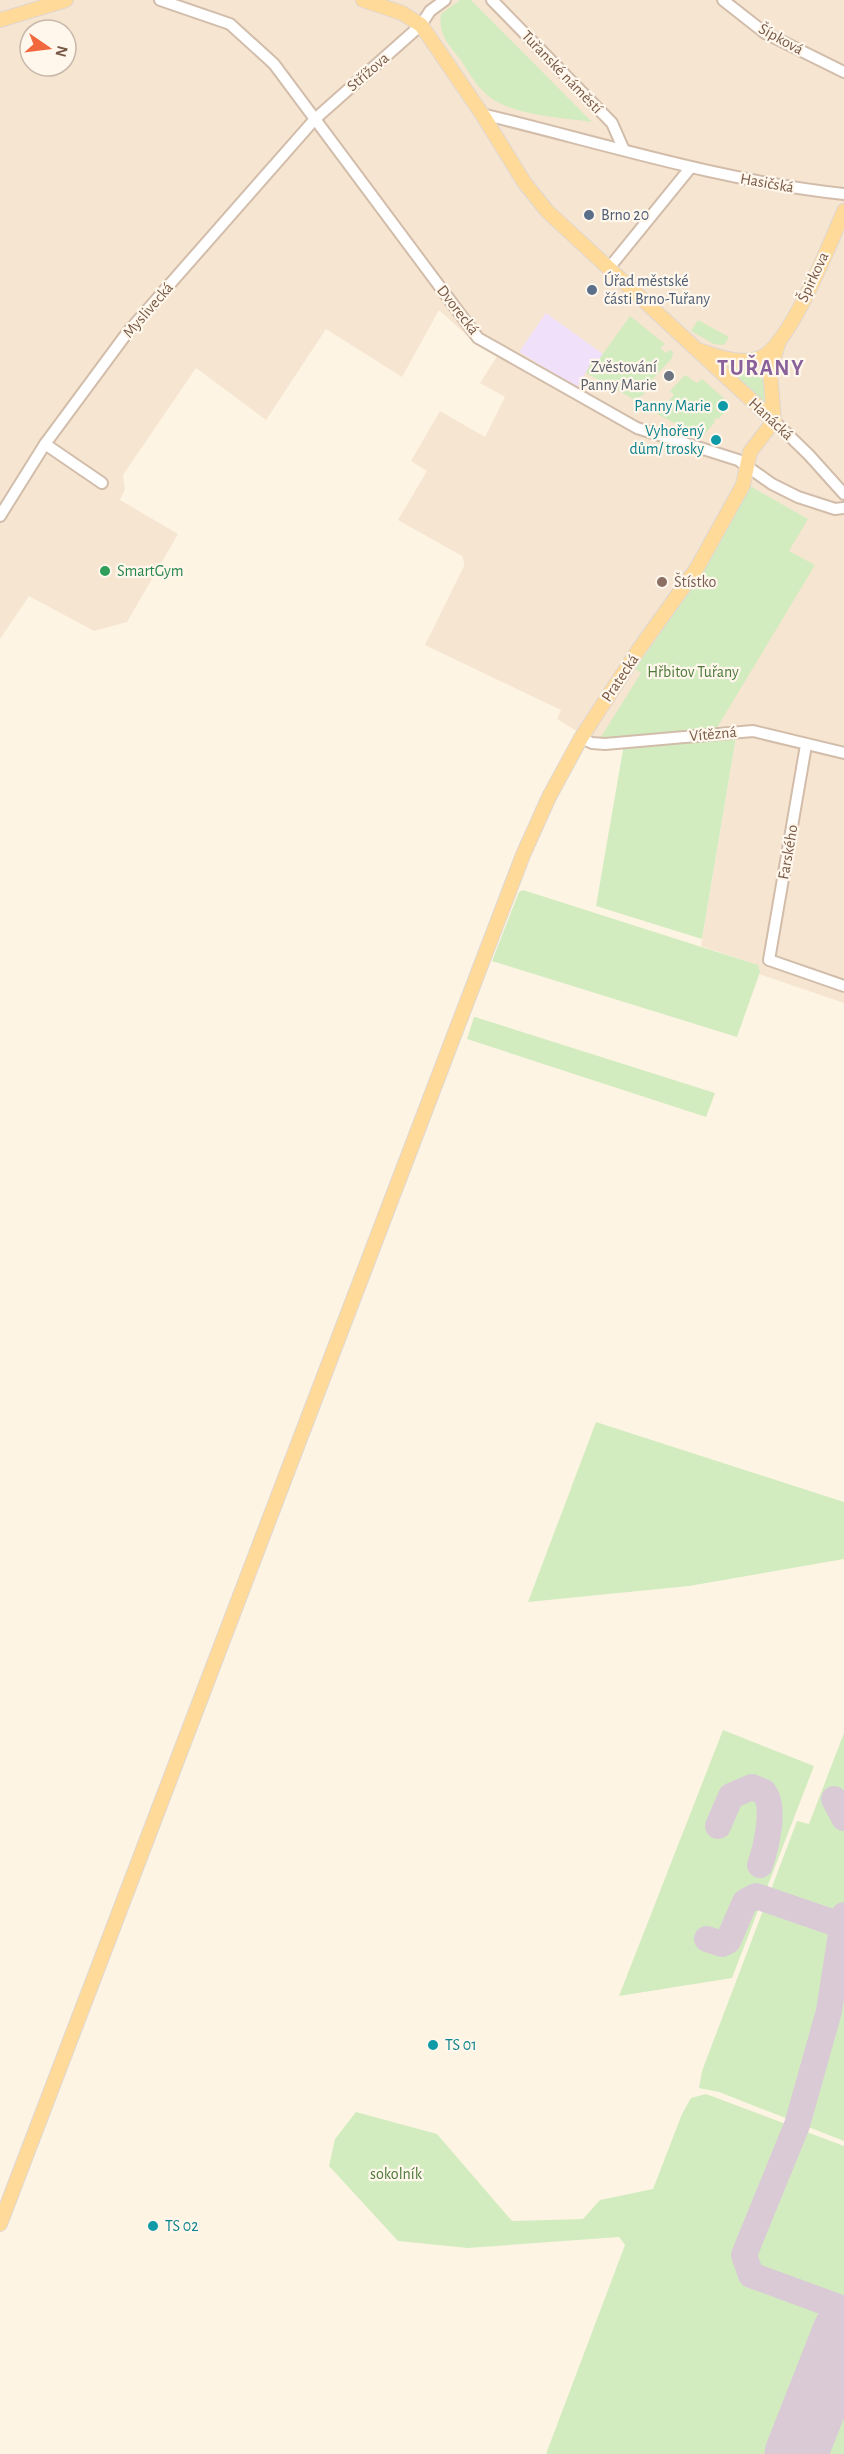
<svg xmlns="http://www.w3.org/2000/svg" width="844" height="2454" viewBox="0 0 844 2454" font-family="'Alegreya Sans',sans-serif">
  <rect width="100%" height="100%" fill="#fef4e3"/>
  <path fill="#f6e5d1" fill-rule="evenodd" d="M 0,0 L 844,0 L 844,1003 L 759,974 L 757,965 L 701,946 L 736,737 L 588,747 L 575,730 L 557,719 L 561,710 L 425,645 L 464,566 L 464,561 L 462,556 L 398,520 L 427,471 L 411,461 L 440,411 L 485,437 L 505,397 L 480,383 L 498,355 L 475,343 L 439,310 L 402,377 L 326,329 L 266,420 L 196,368 L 123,475 L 125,489 L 120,500 L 178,534 L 127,622 L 94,631 L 29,596 L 0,639 ZM 30,30 L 66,30 L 66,66 L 30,66 Z"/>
  <polygon fill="#f1e0fa" points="546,313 603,354 595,366 591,364 577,387 519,352"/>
  <g fill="#d2ecc0">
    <path d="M 460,0 L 471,0 L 592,122 C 558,117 505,116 482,90 C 473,81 467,69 460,59 C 448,44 438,34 441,14 Z"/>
    <polygon points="630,316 665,344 660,348 666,353 670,350 673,352 672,358 648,384 644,394 635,400 586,373 591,363 595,365"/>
    <polygon points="698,320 729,337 724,345 714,344 691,331"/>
    <path d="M 722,364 C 746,365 774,374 765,405 L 762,404 Z"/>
    <polygon points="685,375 697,383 702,379 727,401 722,400 717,404 719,410 725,412 718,419 716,418 714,420 715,422 702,437 657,414 674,395 670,391"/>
    <polygon points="750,486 808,519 789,551 815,565 715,731 603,741 601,737 641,673 635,669 703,572"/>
    <polygon points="736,737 702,939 596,906 624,744"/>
    <polygon points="523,890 758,965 760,972 737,1037 492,961 519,892"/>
    <polygon points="474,1017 475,1017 715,1093 706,1117 467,1039"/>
    <polygon points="596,1422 844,1502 844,1559 689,1586 528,1602"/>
    <polygon points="723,1730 814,1766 732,1978 619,1996"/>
    <polygon points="844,1733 844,2141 719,2092 699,2088 702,2071 797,1821 809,1824"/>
    <polygon points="706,2094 844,2146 844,2454 546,2454 625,2245 619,2237 468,2248 398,2241 329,2166 335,2139 356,2112 437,2134 512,2221 583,2219 600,2200 653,2189 682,2114 691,2098"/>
  </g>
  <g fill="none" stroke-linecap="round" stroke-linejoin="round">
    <g stroke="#dacad6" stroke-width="26">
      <polyline points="834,1799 844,1818"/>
      <path d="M 718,1826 L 731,1796 L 752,1787 L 764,1792 C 776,1807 766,1848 760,1865"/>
      <polyline points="844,1915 829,2011 797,2125 744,2255 751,2275 844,2309"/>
      <polyline points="707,1939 722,1944 728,1941 745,1902 756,1896 843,1926"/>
    </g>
    <polyline stroke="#dacad6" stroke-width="63" points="796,2454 844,2332"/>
    <g stroke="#d2bdab" stroke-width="14">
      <g id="minor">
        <polyline points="160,0 230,24 274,64 478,338 637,428 738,460 772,484 798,497 835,509 844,508"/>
        <polyline points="492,0 612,123 623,148"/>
        <polyline points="723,0 765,33 844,72"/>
        <path d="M 482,114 C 602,143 721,181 844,194"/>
        <polyline points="609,268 691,167"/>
        <polyline points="774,421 809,455 844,494"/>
        <polyline points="45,444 102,483"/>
        <polyline points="0,516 45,444 127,333 315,119 421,25 430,11 445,0"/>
        <polyline points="581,738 592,743 605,744 753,731 844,753"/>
        <polyline points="806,745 769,960 844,986"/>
      </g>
    </g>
    <g stroke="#dfd7d3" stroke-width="16">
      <g id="major">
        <polyline points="363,0 402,13 421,25 482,114 524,182 547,211 774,421"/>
        <polyline points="0,20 66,0"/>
        <path d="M 701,351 C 719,357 741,365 760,358 C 790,346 830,243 844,211"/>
        <polyline points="0,2224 523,855 549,797 581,738 637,652 697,568 743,485 750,452 774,421 770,371 779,341"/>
      </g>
    </g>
    <use href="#minor" stroke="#fff" stroke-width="10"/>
    <use href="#major" stroke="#ffda99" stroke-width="14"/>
  </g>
  <g fill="#5c6f8a" stroke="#fff7eb" stroke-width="2">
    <circle cx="589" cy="215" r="6"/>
    <circle cx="592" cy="290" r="6"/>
  </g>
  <circle fill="#6b7280" stroke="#fff7eb" stroke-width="2" cx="669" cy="376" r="6"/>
  <g fill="#0f9aa8" stroke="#fff7eb" stroke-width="2">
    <circle cx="723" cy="406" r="6"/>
    <circle cx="716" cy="440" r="6"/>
    <circle cx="433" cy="2045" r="6"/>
    <circle cx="153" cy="2226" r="6"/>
  </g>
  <circle fill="#2e9e5b" stroke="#fff7eb" stroke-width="2" cx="105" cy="571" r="6"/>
  <circle fill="#8d6e63" stroke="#fff7eb" stroke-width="2" cx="662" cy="582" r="6"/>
  <g text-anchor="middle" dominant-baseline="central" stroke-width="4.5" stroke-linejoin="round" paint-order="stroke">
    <g font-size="16" fill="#785947" stroke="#fff7eb">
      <text transform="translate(781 39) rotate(29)">Šípková</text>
      <text transform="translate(368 72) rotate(-41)">Střížova</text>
      <text transform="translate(562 72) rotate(46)">Tuřanské náměstí</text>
      <text transform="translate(767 183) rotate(10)">Hasičská</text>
      <text transform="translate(813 277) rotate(-65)">Špirkova</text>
      <text transform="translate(148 310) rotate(-49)">Myslivecká</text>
      <text transform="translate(458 310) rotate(52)">Dvorecká</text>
      <text transform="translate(771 419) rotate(43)">Hanácká</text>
      <text transform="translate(620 678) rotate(-56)">Pratecká</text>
      <text transform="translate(713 734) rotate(-5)">Vítězná</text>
      <text transform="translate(788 852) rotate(-80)">Farského</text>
    </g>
    <g font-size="16" fill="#4e5e75" stroke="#fff7eb" text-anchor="start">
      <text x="601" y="215">Brno 20</text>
      <text x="604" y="281">Úřad městské<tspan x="604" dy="18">části Brno-Tuřany</tspan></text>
    </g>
    <g font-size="16" fill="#5b616d" stroke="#fff7eb" text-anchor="end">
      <text x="657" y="367">Zvěstování<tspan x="657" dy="18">Panny Marie</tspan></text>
    </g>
    <g font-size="16" fill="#0d838f" stroke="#fff7eb" text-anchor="end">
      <text x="711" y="406">Panny Marie</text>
      <text x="704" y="431">Vyhořený<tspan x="704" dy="18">dům/ trosky</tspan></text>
      <text x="445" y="2045" text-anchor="start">TS 01</text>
      <text x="165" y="2226" text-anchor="start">TS 02</text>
    </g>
    <g font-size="16" fill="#27864d" stroke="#fff7eb" text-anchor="start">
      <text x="117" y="571">SmartGym</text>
    </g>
    <g font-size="16" fill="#785e54" stroke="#fff7eb" text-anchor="start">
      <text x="674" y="582">Štístko</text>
    </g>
    <g font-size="16" fill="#4d793c" stroke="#fff7eb">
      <text x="693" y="672">Hřbitov Tuřany</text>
      <text x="396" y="2174">sokolník</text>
    </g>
    <g font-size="22" font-weight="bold" letter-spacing="1.5" fill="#89629c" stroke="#fff7eb">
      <text x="761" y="368">TUŘANY</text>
    </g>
  </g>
  <g transform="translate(48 48) rotate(104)"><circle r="28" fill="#fff7eb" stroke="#c9b8a9" stroke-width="1.5"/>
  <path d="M0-4.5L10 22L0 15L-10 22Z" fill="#f1683f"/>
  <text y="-9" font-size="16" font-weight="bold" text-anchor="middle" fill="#785947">N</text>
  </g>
</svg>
